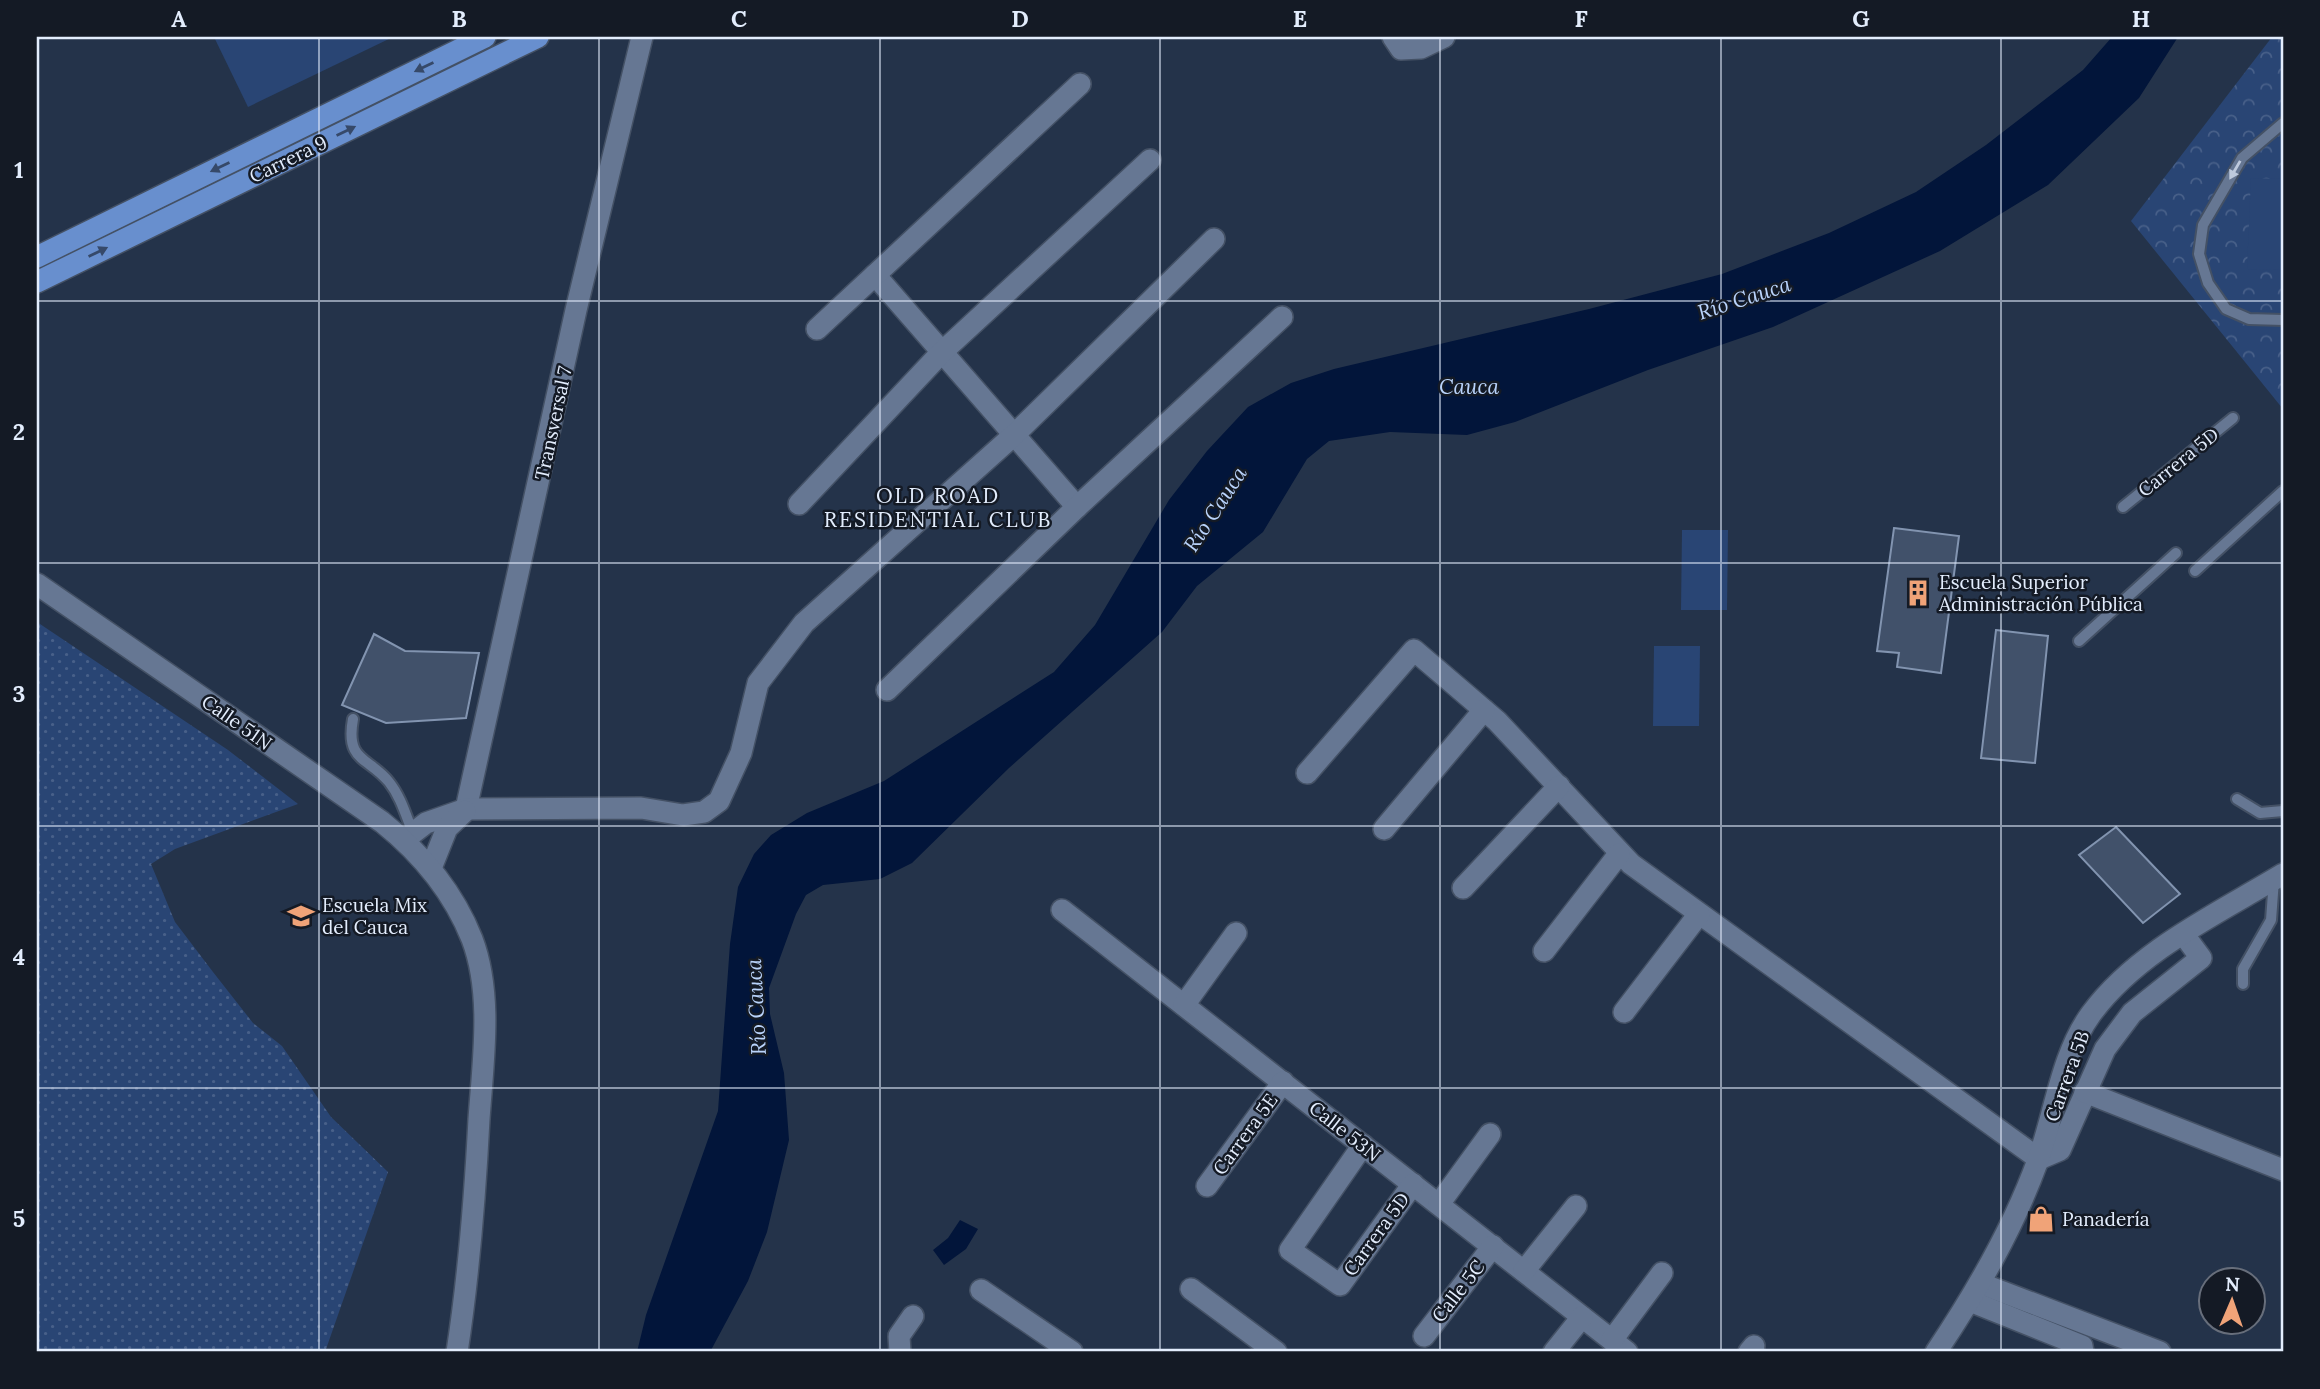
<svg xmlns="http://www.w3.org/2000/svg" width="2320" height="1389" viewBox="0 0 2320 1389" font-family="Lora,serif">
  <defs>
    <pattern id="grass-dots" width="8" height="8" patternUnits="userSpaceOnUse" patternTransform="scale(1.75)"><rect width="8" height="8" fill="#294574"/><path d="M2 2h.1M6 6h.1" fill="none" stroke="#486089" stroke-width="1.8" stroke-linecap="round"/></pattern>
    <pattern id="park-crowns" width="20" height="18" patternUnits="userSpaceOnUse" patternTransform="scale(1.75)"><rect width="20" height="18" fill="#294574"/><path d="M2 6a3 3 0 1 1 6 0M12 15a3 3 0 1 1 6 0" fill="none" stroke="#486089"/></pattern>
  </defs>
  <rect width="100%" height="100%" fill="#24334a"/>
  <polygon fill="url(#grass-dots)" points="37,622 228,750 298,804 175,849 151,864 175,922 213,972 253,1023 282,1046 331,1117 388,1172 325,1352 37,1352"/>
  <polygon fill="url(#park-crowns)" points="2272,37 2283,37 2283,409 2131,221"/>
  <g fill="#294574">
    <polygon points="214,37 393,37 248,107"/>
    <polygon points="2251,178 2283,179 2283,270 2247,269"/>
    <polygon points="1682,530 1728,530 1727,610 1681,610"/>
    <polygon points="1654,646 1700,646 1699,726 1653,726"/>
  </g>
  <g fill="#02153a">
    <polygon points="2112,37 2178,37 2139,98 2048,185 1940,251 1773,327 1648,370 1515,422 1467,435 1390,432 1329,441 1307,459 1263,532 1197,586 1162,632 1009,768 912,863 880,879 823,885 806,895 796,914 769,988 770,1014 784,1073 789,1140 767,1232 748,1281 710,1352 637,1352 646,1315 718,1111 730,944 738,887 754,854 771,835 807,813 884,781 1054,672 1095,625 1169,500 1207,451 1248,407 1291,383 1334,369 1589,309 1722,274 1829,233 1916,192 1986,145 2083,70"/>
    <polygon points="960,1220 978,1229 966,1249 944,1265 933,1250 948,1238"/>
  </g>
  <g fill="#41516a" stroke="#8294b0" stroke-width="2">
    <polygon points="1894,528 1959,536 1941,673 1897,667 1899,653 1877,651"/>
    <polygon points="1996,630 2048,636 2035,763 1981,758"/>
    <polygon points="374,634 405,651 479,653 466,718 386,723 342,705"/>
    <polygon points="2116,827 2180,894 2143,923 2079,855"/>
  </g>
  <g fill="none" stroke-linecap="round" stroke-linejoin="round">
    <g stroke="#445165" stroke-width="14">
      <g id="lane">
        <polyline points="2283,123 2242,158 2203,225 2199,254 2208,283 2226,309 2249,319 2283,320"/>
        <polyline points="2123,507 2233,418"/>
        <polyline points="2195,571 2283,491"/>
        <polyline points="2079,641 2176,553"/>
        <path d="M 353,719 C 345,762 369,757 389,782 C 401,797 406,816 413,833"/>
        <polyline points="2237,799 2260,813 2283,811"/>
        <polyline points="2243,984 2243,969 2271,920 2274,880"/>
      </g>
    </g>
    <g stroke="#445165" stroke-width="24">
      <g id="street">
        <polyline points="1393,37 1401,49 1421,48 1444,37"/>
        <polyline points="875,275 1077,507"/>
        <polyline points="817,329 1080,84"/>
        <polyline points="799,504 941,353 1150,160"/>
        <polyline points="887,690 1077,507 1282,317"/>
        <polyline points="1307,773 1414,650 1497,721 1631,864 2039,1159 2060,1150 2105,1049 2132,1013 2201,958 2184,935"/>
        <polyline points="466,809 576,310 642,37"/>
        <polyline points="1384,829 1484,710"/>
        <polyline points="404,840 426,823 466,809 641,808 683,815 704,812 719,801 741,753 758,683 804,623 1015,434 1214,239"/>
        <polyline points="431,868 447,828 465,811"/>
        <polyline points="1463,888 1559,786"/>
        <polyline points="1062,910 1627,1352"/>
        <polyline points="1544,951 1619,854"/>
        <polyline points="1184,1005 1236,933"/>
        <polyline points="1624,1012 1699,914"/>
        <polyline points="2085,1092 2283,1170"/>
        <polyline points="1363,1145 1290,1250 1340,1285 1413,1184"/>
        <polyline points="1207,1186 1283,1082"/>
        <polyline points="1439,1204 1490,1134"/>
        <polyline points="1524,1271 1576,1206"/>
        <polyline points="1982,1284 2160,1352"/>
        <polyline points="1191,1289 1276,1352"/>
        <polyline points="981,1290 1072,1352"/>
        <polyline points="1970,1301 2082,1346 2083,1352"/>
        <polyline points="1424,1336 1493,1246"/>
        <polyline points="1612,1340 1662,1273"/>
        <polyline points="900,1352 899,1336 913,1316"/>
        <polyline points="1554,1352 1582,1317"/>
        <polyline points="1749,1352 1754,1346"/>
      </g>
    </g>
    <g stroke="#445165" stroke-width="24">
      <g id="secondary">
        <path d="M 37,584 L 382,822 C 422,854 453,891 472,939 C 493,994 483,1061 479,1119 C 475,1197 469,1274 457,1352"/>
        <path d="M 1936,1352 C 1977,1291 2013,1229 2038,1160 C 2055,1113 2061,1055 2091,1014 C 2137,951 2217,914 2283,874"/>
      </g>
    </g>
    <g stroke="#445165" stroke-width="24">
      <g id="primary">
        <polyline points="37,257 485,37"/>
        <polyline points="37,282 538,37"/>
      </g>
    </g>
    <use href="#lane" stroke="#667793" stroke-width="10"/>
    <use href="#street" stroke="#667793" stroke-width="21"/>
    <use href="#secondary" stroke="#667793" stroke-width="21"/>
    <use href="#primary" stroke="#688fce" stroke-width="21"/>
  </g>
  <defs><path id="oneway-solid" d="M-6-.8H1V-3.2L6.5 0L1 3.2V.8H-6Z" transform="scale(1.75)"/></defs>
  <g fill="#364969">
    <use href="#oneway-solid" transform="translate(424 67) rotate(154)"/>
    <use href="#oneway-solid" transform="translate(346 131) rotate(-26)"/>
    <use href="#oneway-solid" transform="translate(220 167) rotate(154)"/>
    <use href="#oneway-solid" transform="translate(98 252) rotate(-26)"/>
  </g>
  <use fill="#becadd" href="#oneway-solid" transform="translate(2235 170) rotate(120)"/>
  <path fill="none" stroke="#e3edfd" stroke-width="2" stroke-opacity="0.55" d="M 319,37 L 319,1352M 599,37 L 599,1352M 880,37 L 880,1352M 1160,37 L 1160,1352M 1440,37 L 1440,1352M 1721,37 L 1721,1352M 2001,37 L 2001,1352M 37,301 L 2283,301M 37,563 L 2283,563M 37,826 L 2283,826M 37,1088 L 2283,1088"/>
  <defs>
    <g id="building-bare" transform="scale(2.1)"><path d="M-4-6H4V6H1V3H-1V6H-4ZM-2.5-4.3h1.7v1.8h-1.7ZM.8-4.3h1.7v1.8H.8ZM-2.5-1h1.7V.8h-1.7ZM.8-1h1.7V.8H.8Z" fill="#f0a378" stroke="#141a25" stroke-width="2.5" paint-order="stroke"/></g>
    <g id="school-bare" transform="scale(2.1)"><path d="M0-5L7-2L0 1L-7-2ZM-4 1L0 2.5L4 1V4Q0 6-4 4Z" fill="#f0a378" stroke="#141a25" stroke-width="2.5" paint-order="stroke"/></g>
    <g id="shop-bare" transform="scale(2.1)"><path d="M-5-2.5h2.3a2.7 3.5 0 0 1 5.4 0H5L5.5 6h-11ZM-1.5-2.5h3a1.5 2.3 0 0 0-3 0Z" fill="#f0a378" stroke="#141a25" stroke-width="2.5" paint-order="stroke"/></g>
  </defs>
  <g fill-rule="evenodd">
    <use href="#building-bare" x="1918" y="593"/>
    <use href="#school-bare" x="301" y="916"/>
    <use href="#shop-bare" x="2041" y="1219"/>
  </g>
  <g text-anchor="middle" dominant-baseline="central" stroke-width="5" stroke-linejoin="round" paint-order="stroke">
    <g font-size="19" fill="#e3edfd" stroke="#141a25">
      <text transform="translate(288 159) rotate(-26)">Carrera 9</text>
      <text transform="translate(553 423) rotate(-78)">Transversal 7</text>
      <text transform="translate(2178 462) rotate(-39)">Carrera 5D</text>
      <text transform="translate(237 722) rotate(35)">Calle 51N</text>
      <text transform="translate(2067 1076) rotate(-70)">Carrera 5B</text>
      <text transform="translate(1345 1131) rotate(38)">Calle 53N</text>
      <text transform="translate(1245 1134) rotate(-54)">Carrera 5E</text>
      <text transform="translate(1376 1234) rotate(-54)">Carrera 5D</text>
      <text transform="translate(1458 1291) rotate(-52)">Calle 5C</text>
    </g>
    <g font-size="19" fill="#e3edfd" stroke="#141a25" text-anchor="start">
      <text x="1939" y="582">Escuela Superior<tspan x="1939" dy="22">Administración Pública</tspan></text>
      <text x="322" y="905">Escuela Mix<tspan x="322" dy="22">del Cauca</tspan></text>
      <text x="2062" y="1219">Panadería</text>
    </g>
    <g font-size="21" font-style="italic" fill="#b9d3fb" stroke="#141a25">
      <text transform="translate(1744 298) rotate(-18)">Río Cauca</text>
      <text x="1469" y="386">Cauca</text>
      <text transform="translate(1215 509) rotate(-57)">Río Cauca</text>
      <text transform="translate(756 1007) rotate(-93)">Río Cauca</text>
    </g>
    <g font-size="21" letter-spacing="2" fill="#e3edfd" stroke="#141a25">
      <text x="938" y="495">OLD ROAD<tspan x="938" dy="24">RESIDENTIAL CLUB</tspan></text>
    </g>
  </g>
  <rect width="2320" height="1389" fill="none" stroke="#141a25" stroke-width="77"/>
  <g transform="translate(2232 1301) rotate(2)"><circle r="33" fill="#141a25" stroke="#676e7b" stroke-width="2"/>
  <path d="M0-5L12 26L0 18L-12 26Z" fill="#f0a378"/>
  <text y="-10" font-size="19" font-weight="bold" text-anchor="middle" fill="#e3edfd">N</text>
  </g>
  <rect x="38" y="38" width="2244" height="1312" fill="none" stroke="#e3edfd" stroke-width="2.5"/>
  <g font-size="23" text-anchor="middle" font-weight="bold" fill="#e3edfd">
    <text x="179" y="27">A</text>
    <text x="459" y="27">B</text>
    <text x="739" y="27">C</text>
    <text x="1020" y="27">D</text>
    <text x="1300" y="27">E</text>
    <text x="1581" y="27">F</text>
    <text x="1861" y="27">G</text>
    <text x="2141" y="27">H</text>
    <text x="19" y="178">1</text>
    <text x="19" y="440">2</text>
    <text x="19" y="702">3</text>
    <text x="19" y="965">4</text>
    <text x="19" y="1227">5</text>
  </g>
</svg>
